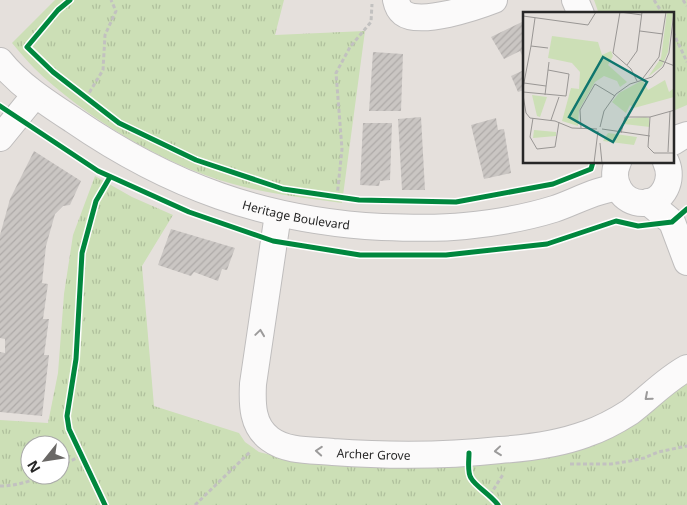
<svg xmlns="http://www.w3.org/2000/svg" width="687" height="505" viewBox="0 0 687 505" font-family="'Noto Sans',sans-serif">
  <defs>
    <pattern id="park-tufts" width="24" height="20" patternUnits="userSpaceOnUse" patternTransform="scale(1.25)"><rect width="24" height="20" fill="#ccdfb6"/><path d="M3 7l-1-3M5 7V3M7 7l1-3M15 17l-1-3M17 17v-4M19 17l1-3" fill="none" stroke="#afbf9c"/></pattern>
    <pattern id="building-hatch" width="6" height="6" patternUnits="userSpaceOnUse" patternTransform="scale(1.25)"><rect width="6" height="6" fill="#cac6c3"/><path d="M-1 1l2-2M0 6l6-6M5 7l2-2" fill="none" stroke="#aeaaa8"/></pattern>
  </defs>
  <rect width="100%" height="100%" fill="#e5e0dc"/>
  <g fill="url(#park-tufts)" fill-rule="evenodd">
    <path d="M 55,0 L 284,0 L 275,35 L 365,31 L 342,203 C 306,198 268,194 233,184 C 166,166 84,117 34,68 C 26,60 19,51 12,43 Z"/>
    <polygon points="594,0 687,0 687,105 673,111 673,14 599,14"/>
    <path d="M 95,176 L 132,197 L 173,215 L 142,266 L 154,406 L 239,433 L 245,442 L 259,452 L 291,460 L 377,467 L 478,463 L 687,381 L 687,505 L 0,505 L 0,420 L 48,423 L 58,373 L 64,294 L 73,235 ZM 30,445 L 60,445 L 60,475 L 30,475 Z"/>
  </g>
  <g fill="url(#building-hatch)">
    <polygon points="524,21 524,56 523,57 520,51 504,59 491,37"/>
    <polygon points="373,52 403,54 401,111 369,111"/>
    <polygon points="524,70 524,90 518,92 511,76"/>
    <polygon points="421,117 425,190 402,190 398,119"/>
    <polygon points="496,118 498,130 504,129 511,173 484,179 471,125"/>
    <polygon points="363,123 392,123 390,180 380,181 379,186 360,185"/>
    <polygon points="34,151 81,181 70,205 63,206 55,214 46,246 42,283 48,284 43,319 49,319 44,355 49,355 42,416 0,412 0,352 5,353 5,339 0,338 0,235 10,199"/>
    <polygon points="171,229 235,248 227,270 222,269 218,281 194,272 191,276 158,265"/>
  </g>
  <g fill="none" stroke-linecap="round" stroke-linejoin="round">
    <g stroke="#bfbdbd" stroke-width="28">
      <g id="minor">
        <path d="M 396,0 C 397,5 399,10 403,13 C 420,26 476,7 494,0"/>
        <polyline points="575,0 581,14"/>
        <path id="s1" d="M 0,61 C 19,85 47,103 73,120 C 169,186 265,221 382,227 C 409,228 438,229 465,226 C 495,223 525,218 554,209 C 573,203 599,188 618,188"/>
        <polyline points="0,138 35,95"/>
        <polyline points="673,142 681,137 687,135"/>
        <path d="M 618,162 C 609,181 622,204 644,203 C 664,202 674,179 666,162"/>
        <polyline points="648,202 672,222 687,262"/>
        <path id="s2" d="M 278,214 L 253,384 C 252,404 252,426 270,439 C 287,452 313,450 333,452 C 389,456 445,456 500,450 C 529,448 559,444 586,434 C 601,429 616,421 630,412 C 650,397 665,380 687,368"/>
      </g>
    </g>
    <g stroke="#c2c1c0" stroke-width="3" stroke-dasharray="4 2.5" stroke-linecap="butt">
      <polyline points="654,0 663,14"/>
      <polyline points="683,0 687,6"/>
      <polyline points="673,32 687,62"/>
      <polyline points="86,98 103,70 105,35 116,11 111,0"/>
      <polyline points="337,197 342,149 336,73 350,47 371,22 372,4"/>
      <polyline points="570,464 611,464 630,461 644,458 658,452 687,446"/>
      <polyline points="60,466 81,456"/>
      <path d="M 0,486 C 15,486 29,482 43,475"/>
      <polyline points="490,495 504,473"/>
      <polyline points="195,505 250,452"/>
    </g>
    <use href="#minor" stroke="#fbfafa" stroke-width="26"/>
    <g stroke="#fff" stroke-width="8">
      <g id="cycleway">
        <polyline points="70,0 58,10 27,47 53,72 119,123 196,160 283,189 359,200 456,202 553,184 591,169 593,162"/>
        <polyline points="0,106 98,171 189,212 273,241 360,255 446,255 547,244 616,221 638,226 672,222 687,209"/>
        <path d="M 469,453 C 469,461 467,472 471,478 C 475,486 491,495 498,505"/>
        <polyline points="105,505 69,429 67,416 76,359 82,253 96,201 110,177"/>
      </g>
    </g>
    <use href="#cycleway" stroke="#00873e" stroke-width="5"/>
  </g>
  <defs><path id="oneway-chevron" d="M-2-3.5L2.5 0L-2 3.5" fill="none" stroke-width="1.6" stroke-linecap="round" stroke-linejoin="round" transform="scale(1.25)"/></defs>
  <g stroke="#9c9b9b">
    <use href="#oneway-chevron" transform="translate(260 333) rotate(-82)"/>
    <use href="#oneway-chevron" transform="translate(648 397) rotate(139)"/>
    <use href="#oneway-chevron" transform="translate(319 451) rotate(-176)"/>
    <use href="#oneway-chevron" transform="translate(498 451) rotate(174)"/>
  </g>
  <g text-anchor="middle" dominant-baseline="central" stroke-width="4" stroke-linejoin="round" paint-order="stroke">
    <g font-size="12" fill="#272727" stroke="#fff">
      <text stroke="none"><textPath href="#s1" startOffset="339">Heritage Boulevard</textPath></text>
      <text stroke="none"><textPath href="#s2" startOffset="338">Archer Grove</textPath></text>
    </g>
  </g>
  <g transform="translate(523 12)">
    <rect width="151" height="151" fill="#e5e0dc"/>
    <path d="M 144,0 L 150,0 L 145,40 L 139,54 L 125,65 L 138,46 ZM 29,24 L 75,30 L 79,43 L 88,39 L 90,44 L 85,53 L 104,70 L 97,75 L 94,69 L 81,64 L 72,70 L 56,98 L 55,114 L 39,109 L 48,76 L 56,77 L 57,60 L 49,51 L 25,46 ZM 142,68 L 146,80 L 151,76 L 151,85 L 111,96 L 107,93 L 103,101 L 89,90 L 96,81 L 116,70 L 120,69 L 125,78 ZM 9,83 L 24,85 L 17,105 L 14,104 ZM 122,105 L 126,106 L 127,115 L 101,112 L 102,107 ZM 11,118 L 33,120 L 33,124 L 10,126 ZM 85,121 L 114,125 L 111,133 L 80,129 Z" fill="#ccdfb6"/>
    <path fill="none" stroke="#999694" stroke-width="1" d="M 97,0 L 90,41 L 108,57 L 114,69M 97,0 L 119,3M 0,4 L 65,13 L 73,0M 117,19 L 140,22M 8,34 L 12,6M 8,34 L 25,36M 136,48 L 152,54M 104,53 L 114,39 L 119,0M 120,66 L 136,45 L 143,0M 1,71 L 23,74M 0,76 L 8,34M 0,80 L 43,84 L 46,62 L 25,58M 0,83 L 3,101 L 7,106 L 32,109 L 49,116 L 74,117M 22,83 L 26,50M 152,98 L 127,105 L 125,135 L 131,141 L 152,141M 10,106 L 7,125 L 14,137 L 32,135 L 36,110M 28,108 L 36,85M 77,115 L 81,99 L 93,82 L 107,72 L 129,65 L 140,55 L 146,41 L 151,0M 58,116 L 57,98 L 72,72 L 92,84M 79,117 L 127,124M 98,121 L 102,105 L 127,105M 77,131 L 79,151M 145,140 L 147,99M 18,151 L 63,151M 71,151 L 75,119"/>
    <path fill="#0f766e" fill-opacity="0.15" stroke="#0f766e" stroke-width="2.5" d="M 80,45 L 124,70 L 90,130 L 46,105 Z"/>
    <rect width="151" height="151" fill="none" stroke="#272727" stroke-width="2.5"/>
  </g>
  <g transform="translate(45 460) rotate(240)"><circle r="24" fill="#ffffff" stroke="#a9a9a9"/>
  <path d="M0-4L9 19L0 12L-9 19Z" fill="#6a6866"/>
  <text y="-8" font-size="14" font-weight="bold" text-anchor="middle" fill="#272727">N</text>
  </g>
</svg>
